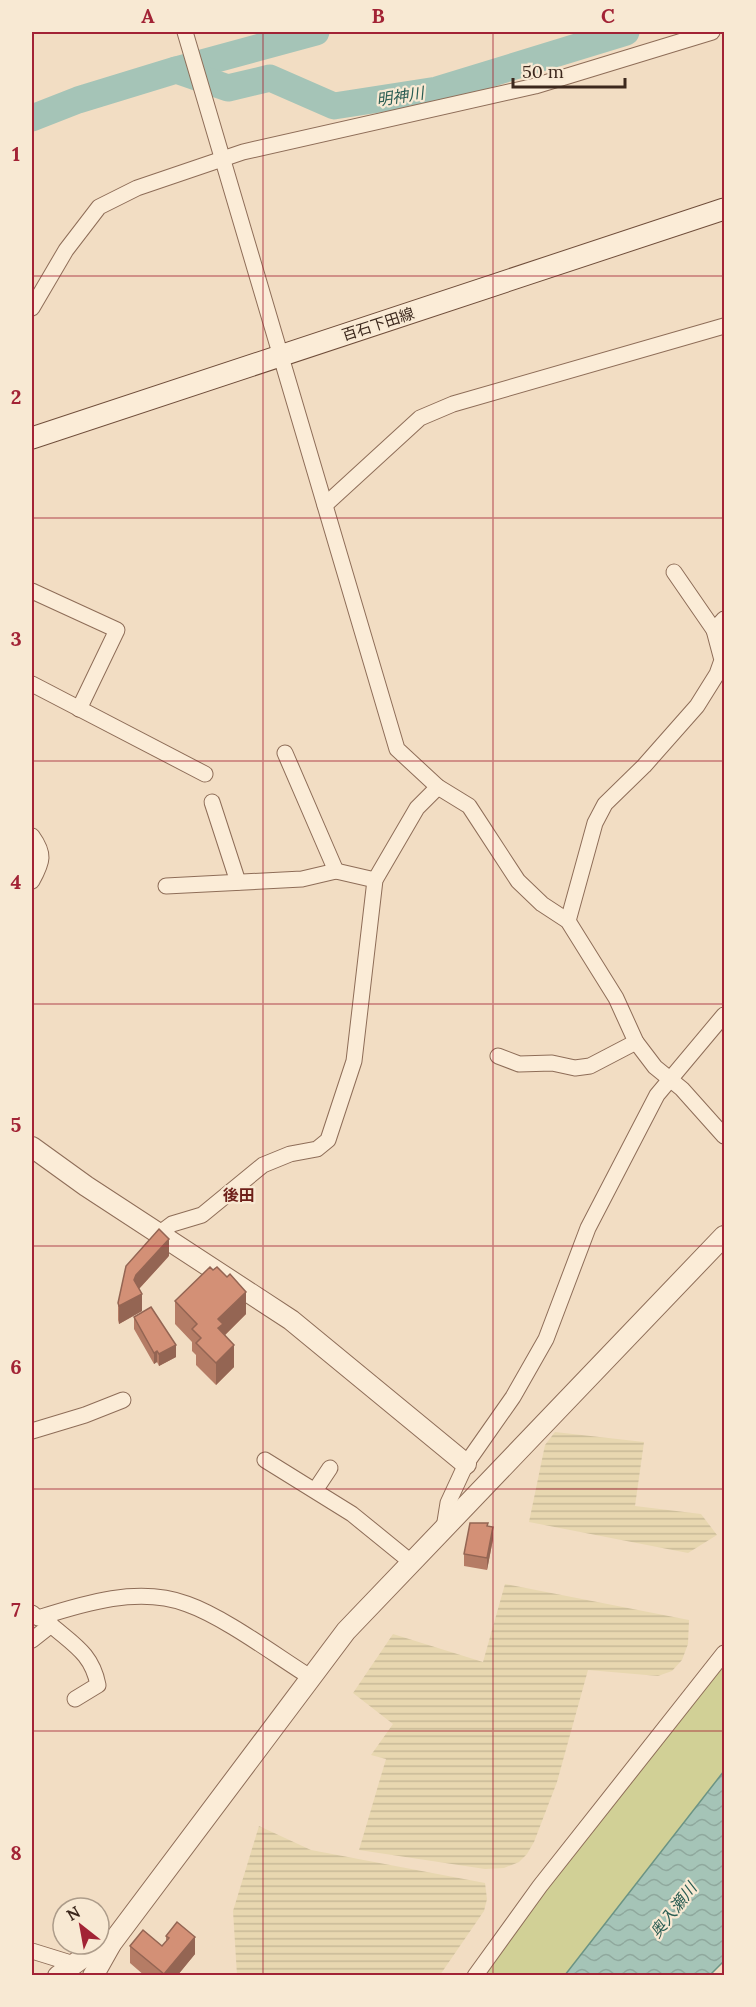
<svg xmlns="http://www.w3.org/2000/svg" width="756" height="2007" viewBox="0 0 756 2007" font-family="Lora,'Noto Sans JP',serif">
  <defs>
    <pattern id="farmland-rules" width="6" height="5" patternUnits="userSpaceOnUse" patternTransform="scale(1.5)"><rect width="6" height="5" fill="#e8d7b0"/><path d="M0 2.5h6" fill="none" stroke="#c8b997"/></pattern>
    <pattern id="water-waves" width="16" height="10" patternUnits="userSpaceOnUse" patternTransform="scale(1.5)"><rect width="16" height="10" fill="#a5c4b7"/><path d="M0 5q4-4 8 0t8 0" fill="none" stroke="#8fa89d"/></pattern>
  </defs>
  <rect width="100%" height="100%" fill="#f2ddc3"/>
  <g fill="url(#farmland-rules)">
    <polygon points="555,1432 644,1442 635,1506 701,1514 717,1535 688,1553 529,1522 545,1445"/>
    <polygon points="505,1584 689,1620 688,1644 682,1660 672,1671 658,1676 588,1670 557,1782 534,1842 527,1854 519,1862 504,1868 485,1869 359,1850 386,1759 371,1755 393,1724 353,1693 393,1634 483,1662"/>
    <polygon points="259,1826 311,1850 485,1883 487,1899 484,1911 440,1975 237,1975 233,1911"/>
  </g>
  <polygon fill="#d1d096" points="724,1665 724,1771 565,1975 485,1976 546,1890"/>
  <polygon fill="url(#water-waves)" stroke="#6b9484" stroke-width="1.5" points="724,1771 724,1961 710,1975 565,1975"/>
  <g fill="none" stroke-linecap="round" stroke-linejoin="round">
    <g stroke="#a5c4b7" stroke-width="27">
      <polyline points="176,70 316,32"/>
      <polyline points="32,118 78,100 176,70 228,88 270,78 334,106 437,90 626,32"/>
    </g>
    <g stroke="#8e6d58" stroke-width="17">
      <g id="minor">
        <polyline points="185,32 397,749 438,787 469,806 518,881 542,904 568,921 616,998 636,1042 655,1067 682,1089 724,1136"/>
        <polyline points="32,308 66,250 99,207 137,188 243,152 535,86 712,32"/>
        <polyline points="325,505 420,418 453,404 724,326"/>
        <polyline points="674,572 714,630"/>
        <polyline points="32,591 117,630 79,709"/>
        <polyline points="32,684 205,774"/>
        <polyline points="285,753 336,871"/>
        <polyline points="212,802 238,882"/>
        <path d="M 32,836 C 45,854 43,861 32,881"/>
        <polyline points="166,886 302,879 336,871 375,880"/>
        <polyline points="568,921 595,823 605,804 644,766 697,706 717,674 722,660 714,630 724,619"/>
        <polyline points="498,1056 519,1064 552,1063 575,1068 590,1066 636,1042"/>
        <polyline points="160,1233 172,1224 202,1215 263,1165 290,1154 317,1149 328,1140 354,1061 375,880 417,808 438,787"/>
        <polyline points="32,1431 85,1415 123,1400"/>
        <polyline points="265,1460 352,1514 411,1562"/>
        <polyline points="316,1489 330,1468"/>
        <polyline points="444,1528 448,1503 466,1464 513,1397 546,1339 588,1228 657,1095 724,1015"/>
        <path d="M 32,1613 L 38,1618 C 85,1603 139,1586 187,1604 C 224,1617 275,1655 310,1677"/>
        <path d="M 51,1625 C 74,1645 92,1654 98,1685 L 75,1699"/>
        <polyline points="32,1640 51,1625 48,1618"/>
        <polyline points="32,1951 74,1964"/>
        <polyline points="475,1976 540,1886 724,1653"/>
      </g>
    </g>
    <g stroke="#8e6d58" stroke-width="22">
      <g id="tertiary">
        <polyline points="32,1147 86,1186 291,1320 466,1464"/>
        <polyline points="58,1976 92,1951 111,1944"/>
        <polyline points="93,1976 111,1944 346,1631 724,1236"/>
      </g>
    </g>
    <g stroke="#704e3b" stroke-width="23">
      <polyline id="secondary" points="32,438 724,209"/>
    </g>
    <use href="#minor" stroke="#fbecd7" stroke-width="15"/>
    <use href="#tertiary" stroke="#fbecd7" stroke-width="20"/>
    <use href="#secondary" stroke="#fbecd7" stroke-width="21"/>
  </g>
  <g fill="#b57c65">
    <polygon points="169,1256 139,1289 142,1311 119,1324 118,1320 118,1303"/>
    <polygon points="175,1301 246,1314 225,1335 234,1367 216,1385 196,1365 196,1355 192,1351 192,1342 175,1324"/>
    <polygon points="134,1317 176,1357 159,1366 157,1362 154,1364 134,1329"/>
    <polygon points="493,1539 487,1570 464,1566 464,1554"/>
    <polygon points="166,1936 195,1954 177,1976 145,1976 130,1963 130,1946 162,1946 166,1942"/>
  </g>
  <g fill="#946553">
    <polygon points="169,1239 169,1256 136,1292 134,1280 136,1275"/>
    <polygon points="246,1292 246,1314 223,1337 218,1351 218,1319"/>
    <polygon points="142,1294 142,1311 119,1324 119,1306"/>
    <polygon points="176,1345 176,1357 159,1366 159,1354"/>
    <polygon points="234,1345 234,1367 216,1385 216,1363"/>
    <polygon points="157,1351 157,1362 154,1364 154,1353"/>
    <polygon points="493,1527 493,1539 487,1570 487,1558"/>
    <polygon points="195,1937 195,1954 177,1976 164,1976 164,1974"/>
  </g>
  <g fill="#d39076" stroke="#946553" stroke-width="1.5">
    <polygon points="159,1229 169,1239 136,1275 134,1280 142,1294 119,1306 118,1303 126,1266"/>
    <polygon points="210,1267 213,1270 217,1267 227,1277 230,1274 246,1292 218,1319 223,1324 218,1328 234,1345 216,1363 196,1343 201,1338 192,1329 197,1324 175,1301"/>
    <polygon points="151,1307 176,1345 159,1354 157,1351 154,1353 134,1317"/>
    <polygon points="470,1523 488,1523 487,1526 493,1527 487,1558 464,1554"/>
    <polygon points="177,1922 195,1937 164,1974 130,1946 143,1930 162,1946 169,1938 166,1936"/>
  </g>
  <path fill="none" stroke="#a22335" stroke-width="1.5" stroke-opacity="0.55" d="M 263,32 L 263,1976M 493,32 L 493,1976M 32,276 L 724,276M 32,518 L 724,518M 32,761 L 724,761M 32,1004 L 724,1004M 32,1246 L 724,1246M 32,1489 L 724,1489M 32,1731 L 724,1731"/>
  <g text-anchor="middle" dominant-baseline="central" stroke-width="4.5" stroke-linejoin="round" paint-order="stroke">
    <g font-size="15" fill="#3c281d" stroke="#f8e9d3">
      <text transform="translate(378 324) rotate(-18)">百石下田線</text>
    </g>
    <g font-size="16" font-style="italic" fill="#2b5d53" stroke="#f8e9d3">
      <text transform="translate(400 96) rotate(-9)">明神川</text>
      <text transform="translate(673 1910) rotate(-52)">奥入瀬川</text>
    </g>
    <g font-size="16" font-weight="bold" fill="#6d1f19" stroke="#f8e9d3">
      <text x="239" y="1195">後田</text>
    </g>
  </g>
  <rect width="756" height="2007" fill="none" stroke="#f8e9d3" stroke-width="66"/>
  <g transform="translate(81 1926) rotate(329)"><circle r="28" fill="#f8e9d3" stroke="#ad9c8a" stroke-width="1.5"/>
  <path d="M0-4.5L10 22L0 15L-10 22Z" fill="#a22335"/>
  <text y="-9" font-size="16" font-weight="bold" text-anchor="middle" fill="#3c281d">N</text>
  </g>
  <path d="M513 78v9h112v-9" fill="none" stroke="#3c281d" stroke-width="3"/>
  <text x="522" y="78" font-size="18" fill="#3c281d" stroke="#f8e9d3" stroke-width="4.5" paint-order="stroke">50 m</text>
  <rect x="33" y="33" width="690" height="1941" fill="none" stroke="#a22335" stroke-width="2"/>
  <g font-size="20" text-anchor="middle" font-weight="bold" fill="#a22335">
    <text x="148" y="23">A</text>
    <text x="378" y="23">B</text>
    <text x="608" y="23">C</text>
    <text x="16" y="161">1</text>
    <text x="16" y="404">2</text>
    <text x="16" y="646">3</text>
    <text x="16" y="889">4</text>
    <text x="16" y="1132">5</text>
    <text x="16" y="1374">6</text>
    <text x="16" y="1617">7</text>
    <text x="16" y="1860">8</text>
  </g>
</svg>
